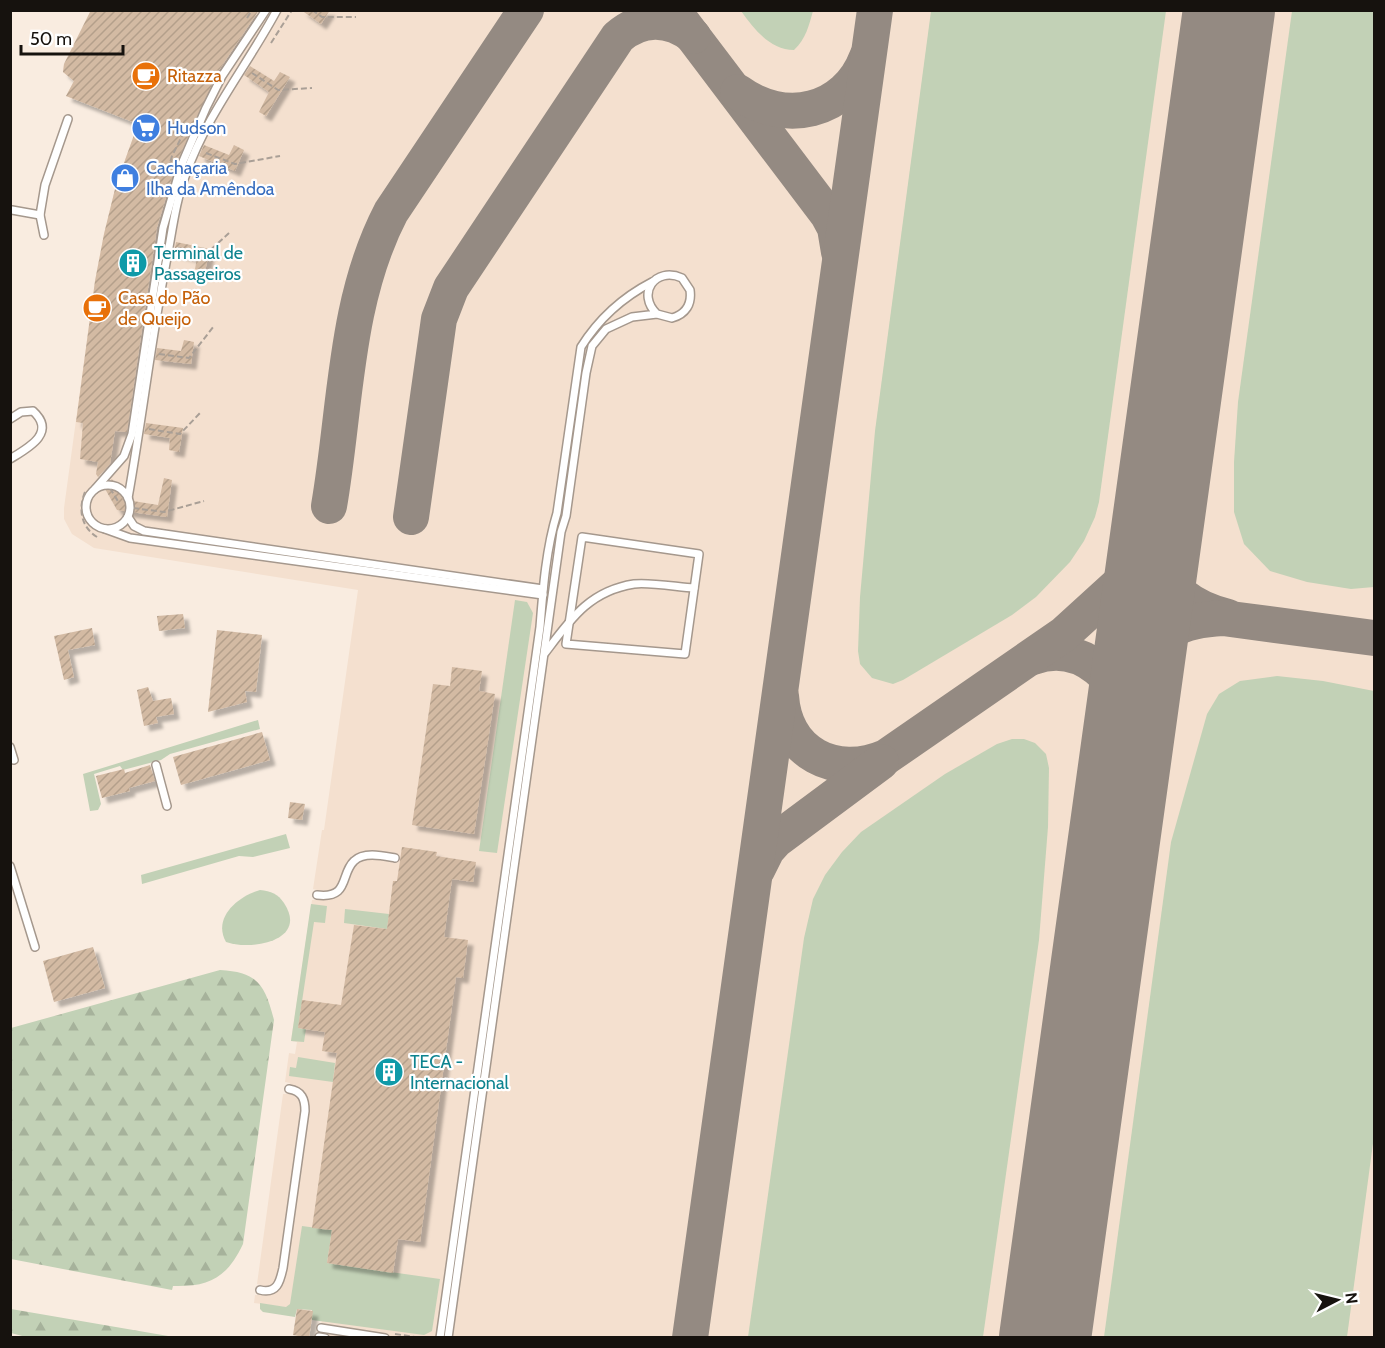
<svg xmlns="http://www.w3.org/2000/svg" width="1385" height="1348" viewBox="0 0 1385 1348" font-family="Cabin,sans-serif">
  <defs>
    <pattern id="forest-firs" width="22" height="20" patternUnits="userSpaceOnUse" patternTransform="scale(1.5)"><rect width="22" height="20" fill="#c2d1b6"/><path d="M5 1l3.5 6h-7zM16 11l3.5 6h-7z" fill="#a6b29b"/></pattern>
    <pattern id="building-hatch" width="6" height="6" patternUnits="userSpaceOnUse" patternTransform="scale(1.5)"><rect width="6" height="6" fill="#d3baa3"/><path d="M-1 1l2-2M0 6l6-6M5 7l2-2" fill="none" stroke="#b49f8b"/></pattern>
    <filter id="shadow"><feDropShadow dx="5.5" dy="5.5" stdDeviation="1.5" flood-color="#0004"/></filter>
  </defs>
  <rect width="100%" height="100%" fill="#f9ece0"/>
  <polygon fill="#f4e0cf" points="91,10 1374,11 1374,1337 319,1338 323,1312 254,1303 255,1295 259,1295 260,1285 257,1284 283,1094 288,1094 290,1083 285,1082 289,1053 295,1054 297,1042 291,1041 312,900 316,900 317,890 313,889 322,830 324,830 358,590 94,548 72,534 64,519 64,508 95,281 104,234 116,185 138,124 66,96 74,81 63,72 64,64"/>
  <g fill="#c2d1b6">
    <path d="M 741,11 L 813,11 C 809,25 806,39 794,50 C 770,50 754,29 741,11 Z"/>
    <polygon points="931,11 1166,11 1099,502 1095,517 1084,541 1070,562 1036,597 1012,615 903,680 893,684 872,678 860,664 858,651 860,597 875,431"/>
    <polygon points="1292,11 1374,11 1374,587 1351,589 1307,582 1270,571 1244,544 1234,512 1234,462 1238,402"/>
    <polygon points="515,600 527,602 533,613 497,853 479,851"/>
    <polygon points="1277,676 1323,681 1374,691 1374,1136 1347,1337 1104,1337 1171,842 1207,714 1219,694 1240,681"/>
    <polygon points="258,720 260,729 170,754 161,760 123,770 120,766 94,774 101,804 98,810 90,811 83,774"/>
    <polygon points="1012,739 1024,739 1035,743 1046,754 1049,768 1048,827 1039,940 983,1337 748,1337 804,938 813,899 825,875 842,852 861,832 945,774 997,744"/>
    <polygon points="286,834 290,848 253,857 239,856 142,884 141,875"/>
    <path d="M 260,890 C 271,891 278,894 284,903 C 309,941 251,951 226,942 C 212,917 239,896 260,890 Z"/>
    <polygon points="311,904 327,906 325,923 314,922 298,1028 306,1029 304,1042 291,1041"/>
    <polygon points="345,909 389,914 387,929 344,923"/>
    <polygon points="298,1057 335,1063 333,1082 289,1076 290,1067 296,1068"/>
    <polygon points="302,1226 332,1230 327,1263 440,1279 432,1331 424,1335 312,1320 312,1310 297,1309 295,1317 263,1312 260,1309 260,1303 286,1307 290,1304"/>
  </g>
  <g fill="url(#forest-firs)">
    <path d="M 220,970 C 258,972 265,985 274,1020 L 243,1244 C 227,1278 209,1287 173,1286 L 172,1290 L 11,1259 L 11,1028 Z"/>
    <polygon points="11,1309 174,1337 26,1337 11,1333"/>
  </g>
  <g fill="none" stroke-linecap="round" stroke-linejoin="round">
    <g stroke="#948a82" stroke-width="36">
      <polyline points="679,18 828,215 835,228 839,252"/>
      <path d="M 738,92 C 784,126 846,113 867,57"/>
      <path d="M 329,506 C 346,408 344,302 391,212 L 526,10"/>
      <path d="M 411,517 L 439,319 L 451,288 L 618,37 C 641,17 669,17 693,36"/>
      <path d="M 1157,527 C 1157,535 1156,543 1157,550 C 1161,589 1195,609 1228,617"/>
      <path d="M 1033,657 C 1081,640 1125,680 1127,727"/>
      <path d="M 781,696 C 785,753 835,779 886,757 L 1064,634 L 1131,573 L 1142,556 L 1157,527"/>
      <path d="M 1127,741 L 1138,673 C 1156,632 1179,620 1223,618 L 1374,638"/>
      <polyline points="757,870 767,850 776,840 881,762"/>
      <polyline points="690,1338 875,10"/>
    </g>
    <polyline stroke="#948a82" stroke-width="92" points="1045,1338 1229,10"/>
  </g>
  <g fill="url(#building-hatch)" filter="url(#shadow)">
    <polygon points="91,10 259,10 217,73 176,164 157,227 127,432 115,431 110,464 98,477 96,474 98,462 80,459 83,423 76,422 95,281 104,234 116,185 138,124 66,96 74,81 63,72 64,64"/>
    <polygon points="301,10 330,10 321,24"/>
    <polygon points="250,66 274,81 280,72 290,77 266,116 259,112 269,92 244,75"/>
    <polygon points="204,145 229,155 234,145 244,150 235,171 199,156"/>
    <polygon points="176,242 210,249 205,271 195,269 197,258 174,253"/>
    <polygon points="184,340 194,342 191,364 155,360 157,348 181,351"/>
    <polygon points="146,423 183,428 179,452 169,450 170,438 144,434"/>
    <polygon points="164,478 172,480 167,517 117,510 104,487 112,479 125,503 129,503 133,501 158,505"/>
    <polygon points="183,614 185,628 159,631 157,616"/>
    <polygon points="92,628 95,645 68,650 74,677 64,680 54,636"/>
    <polygon points="217,630 262,635 256,692 245,691 247,702 208,712"/>
    <polygon points="452,667 482,671 479,691 495,694 474,834 412,825 433,684 450,686"/>
    <polygon points="148,687 153,701 171,698 174,714 156,717 158,723 144,726 137,690"/>
    <polygon points="262,732 270,760 181,785 173,757"/>
    <polygon points="150,765 155,781 129,788 130,791 102,798 96,776 124,769 125,773"/>
    <polygon points="290,802 305,804 302,820 288,818"/>
    <polygon points="402,847 437,852 436,856 476,862 473,882 452,879 444,937 468,940 463,978 456,977 420,1242 398,1239 393,1273 327,1263 332,1230 312,1228 337,1053 322,1051 325,1032 298,1028 302,1000 341,1005 354,925 387,929 393,881 397,881"/>
    <polygon points="93,947 105,988 54,1002 43,961"/>
    <polygon points="297,1309 313,1311 309,1338 293,1335"/>
  </g>
  <g fill="none" stroke-linecap="round" stroke-linejoin="round">
    <g stroke="#a5988d" stroke-width="10">
      <g id="service">
        <polyline points="12,210 40,215"/>
        <polyline points="44,235 40,215 45,185 68,119"/>
        <path d="M 10,419 L 21,412 L 33,411 C 57,433 28,448 10,459"/>
        <circle cx="108" cy="507" r="22"/>
        <polyline points="95,489 124,456 132,434 163,228 181,166 206,108 222,76 266,10"/>
        <path d="M 128,498 C 142,420 151,341 166,263 C 172,234 175,202 186,174 C 207,114 247,66 277,10"/>
        <polyline points="128,517 134,526 144,531 543,589"/>
        <polyline points="105,529 130,538 543,595"/>
        <polygon points="582,537 699,554 685,654 566,644"/>
        <path d="M 545,653 C 570,620 589,591 634,584 C 649,582 678,587 694,588"/>
        <polyline points="10,747 14,760"/>
        <polyline points="156,765 167,806"/>
        <polyline points="10,866 35,947"/>
        <path d="M 317,895 C 350,899 340,874 354,861 C 364,851 384,856 395,858"/>
        <path d="M 260,1290 C 277,1294 280,1282 283,1268 L 305,1111 C 305,1099 302,1091 289,1089"/>
        <polyline points="321,1328 385,1338"/>
        <polyline points="319,1337 325,1338"/>
        <path d="M 440,1338 L 540,627 C 543,589 546,549 557,513 L 581,347 C 598,320 623,297 652,282"/>
        <path d="M 448,1338 L 561,532 L 566,516 L 586,373 L 592,346 L 606,329 L 632,317 L 657,314 L 672,318 C 686,314 692,304 690,290 L 682,278 C 655,266 636,294 657,314"/>
      </g>
    </g>
    <g stroke="#a99f96" stroke-width="2" stroke-dasharray="6 3" stroke-linecap="butt">
      <polyline points="312,10 322,17 356,17"/>
      <polyline points="247,18 252,10"/>
      <polyline points="271,43 292,10"/>
      <polyline points="252,73 278,90 312,88"/>
      <polyline points="206,153 235,164 280,156"/>
      <polyline points="168,170 172,156 182,136"/>
      <polyline points="178,248 206,254 229,233"/>
      <polyline points="159,354 189,358 214,326"/>
      <polyline points="149,429 180,434 201,412"/>
      <polyline points="110,488 119,503"/>
      <path d="M 85,492 C 78,509 81,527 97,537"/>
      <polyline points="133,508 164,512 204,501"/>
      <polyline points="395,1334 422,1338"/>
    </g>
    <use href="#service" stroke="#fff" stroke-width="7"/>
  </g>
  <defs>
    <g id="cafe-disc" transform="scale(1.5)"><circle r="9.5" fill="#e8710a" stroke="#fff"/><path d="M-5.5-4.5H6V0H3Q3 3.5 0 3.5H-2.5Q-5.5 3.5-5.5 0ZM3-3.2v2h1.7v-2ZM-6 4.5H4V6H-6Z" fill="#fff"/></g>
    <g id="supermarket-disc" transform="scale(1.5)"><circle r="9.5" fill="#3f7fe0" stroke="#fff"/><path d="M-6-5.5h2.5l.6 2H6L4.5 2H-2.5L-4.4-4H-6ZM-1.5 3.2a1.3 1.3 0 1 0 .1 0ZM3 3.2a1.3 1.3 0 1 0 .1 0Z" fill="#fff"/></g>
    <g id="shop-disc" transform="scale(1.5)"><circle r="9.5" fill="#3f7fe0" stroke="#fff"/><path d="M-5-2.5h2.3a2.7 3.5 0 0 1 5.4 0H5L5.5 6h-11ZM-1.5-2.5h3a1.5 2.3 0 0 0-3 0Z" fill="#fff"/></g>
    <g id="building-disc" transform="scale(1.5)"><circle r="9.5" fill="#0f9aa8" stroke="#fff"/><path d="M-4-6H4V6H1V3H-1V6H-4ZM-2.5-4.3h1.7v1.8h-1.7ZM.8-4.3h1.7v1.8H.8ZM-2.5-1h1.7V.8h-1.7ZM.8-1h1.7V.8H.8Z" fill="#fff"/></g>
  </defs>
  <g fill-rule="evenodd">
    <use href="#cafe-disc" x="146" y="76"/>
    <use href="#supermarket-disc" x="146" y="128"/>
    <use href="#shop-disc" x="125" y="178"/>
    <use href="#building-disc" x="133" y="263"/>
    <use href="#cafe-disc" x="97" y="308"/>
    <use href="#building-disc" x="389" y="1072"/>
  </g>
  <g text-anchor="middle" dominant-baseline="central" stroke-width="4.5" stroke-linejoin="round" paint-order="stroke">
    <g font-size="18" fill="#c56008" stroke="#fff" text-anchor="start">
      <text x="167" y="76">Ritazza</text>
      <text x="118" y="298">Casa do Pão<tspan x="118" dy="21">de Queijo</tspan></text>
    </g>
    <g font-size="18" fill="#366cbe" stroke="#fff" text-anchor="start">
      <text x="167" y="128">Hudson</text>
      <text x="146" y="168">Cachaçaria<tspan x="146" dy="21">Ilha da Amêndoa</tspan></text>
    </g>
    <g font-size="18" fill="#0d838f" stroke="#fff" text-anchor="start">
      <text x="154" y="253">Terminal de<tspan x="154" dy="21">Passageiros</tspan></text>
      <text x="410" y="1062">TECA -<tspan x="410" dy="21">Internacional</tspan></text>
    </g>
  </g>
  <rect width="1385" height="1348" fill="none" stroke="#16120e" stroke-width="24"/>
  <g transform="translate(1337 1300) rotate(83)" stroke="#ffffff" stroke-width="4.5" paint-order="stroke">
  <path d="M0-4.5L10 22L0 15L-10 22Z" fill="#16120e"/>
  <text y="-9" font-size="16" font-weight="bold" text-anchor="middle" fill="#16120e">N</text>
  </g>
  <path d="M21 45v9h102v-9" fill="none" stroke="#16120e" stroke-width="3"/>
  <text x="30" y="45" font-size="18" fill="#16120e" stroke="#ffffff" stroke-width="4.5" paint-order="stroke">50 m</text>
</svg>
